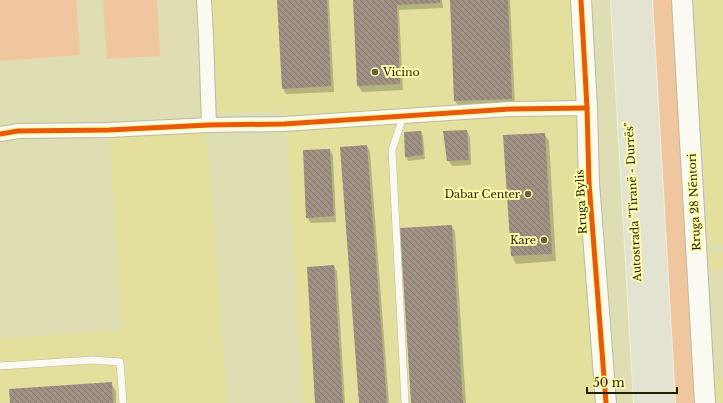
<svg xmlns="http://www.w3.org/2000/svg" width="723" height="403" viewBox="0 0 723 403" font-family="'Libre Baskerville',serif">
  <defs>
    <pattern id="building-back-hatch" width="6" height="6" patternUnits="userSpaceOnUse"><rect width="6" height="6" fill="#9f9285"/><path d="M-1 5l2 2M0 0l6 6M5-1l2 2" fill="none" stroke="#81776a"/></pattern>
  </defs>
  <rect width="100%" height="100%" fill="#dfddb2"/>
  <g fill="#e3e09d">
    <polygon points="208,0 572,0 576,114 596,403 303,403 286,131 283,111 219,113"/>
    <polygon points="695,0 723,0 723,245 709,245 702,138 702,133 699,132 695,69 700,69"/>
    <polygon points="206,131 227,403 0,403 0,339 122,330 109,137"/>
    <polygon points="723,253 723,269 710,270 708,254"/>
    <polygon points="719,377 723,378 723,403 717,403 715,379"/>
  </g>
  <g fill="#f0c69f">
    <polygon points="0,0 76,0 80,55 0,61"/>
    <polygon points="103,0 157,0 160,56 107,59"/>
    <polygon points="649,0 674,0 696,403 672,403"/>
  </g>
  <g fill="#0003">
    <polygon points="278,0 329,0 334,92 286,94 283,88"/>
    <polygon points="354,0 450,0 442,0 443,8 399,10 403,90 362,92 358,86"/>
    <polygon points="451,0 510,0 515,104 459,107 455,101"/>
    <polygon points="467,131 470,137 471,165 452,166 448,160"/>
    <polygon points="421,132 423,136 425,159 408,161 406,157 405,133"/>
    <polygon points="544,134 549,141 556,261 516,264 512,256"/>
    <polygon points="367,146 370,152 389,403 360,403"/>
    <polygon points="330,150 333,156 336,222 311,223 307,217"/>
    <polygon points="451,226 455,231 466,403 412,403"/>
    <polygon points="334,266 337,272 345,403 316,403"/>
    <polygon points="111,383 116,391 116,403 11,403"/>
  </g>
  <g fill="url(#building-back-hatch)">
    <polygon points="277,0 327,0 331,86 282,89"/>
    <polygon points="353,0 440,0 440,3 397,5 400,84 357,86"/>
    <polygon points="450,0 508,0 512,99 454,101"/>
    <polygon points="467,130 469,160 447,161 443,131"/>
    <polygon points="421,131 423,155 405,157 404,132"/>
    <polygon points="545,133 552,254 511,256 503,135"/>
    <polygon points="367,145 387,403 359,403 340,147"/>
    <polygon points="330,149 334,216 306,218 303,150"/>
    <polygon points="452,225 463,403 411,403 400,228"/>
    <polygon points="334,265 343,403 315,403 307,267"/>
    <polygon points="112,382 113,403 10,403 9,389"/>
  </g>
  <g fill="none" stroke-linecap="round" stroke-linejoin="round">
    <g stroke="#bdbb99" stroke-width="8">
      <g id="service">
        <polyline points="401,116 401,123 392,150 405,403"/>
        <polyline points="0,366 93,360 120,362 123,403"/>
      </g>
    </g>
    <g stroke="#bdbb99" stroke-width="16">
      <g id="minor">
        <polyline points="204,0 206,36 209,125"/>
        <polyline points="0,134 18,131 109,130 209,125 284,124 511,109 587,108"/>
      </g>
    </g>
    <g stroke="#bdbb99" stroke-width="22">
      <g id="secondary">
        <polyline points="581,0 587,108 589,183 606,403"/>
        <polyline points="682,0 705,403"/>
      </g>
    </g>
    <g stroke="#f1f0dc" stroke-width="24">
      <g id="motorway">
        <polyline points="622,0 645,403"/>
        <polyline points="641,0 664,403"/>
      </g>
    </g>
    <use href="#service" stroke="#fafaf3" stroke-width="7"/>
    <use href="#minor" stroke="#fafaf3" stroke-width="14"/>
    <use href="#secondary" stroke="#fafaf3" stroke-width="20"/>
    <use href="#motorway" stroke="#e4e3d1" stroke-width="22"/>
    <g stroke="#fffcad" stroke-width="8">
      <g id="cycleway">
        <polyline points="581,0 587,108 589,183 606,403"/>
        <polyline points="0,134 18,131 109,130 209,125 284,124 511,109 587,108"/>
      </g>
    </g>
    <use href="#cycleway" stroke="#e8590c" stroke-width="5"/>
  </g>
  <g fill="#64623f" stroke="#fffcad" stroke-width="1.5">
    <circle cx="375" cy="72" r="4"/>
    <circle cx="528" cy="194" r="4"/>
    <circle cx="544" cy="240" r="4"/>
  </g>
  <g text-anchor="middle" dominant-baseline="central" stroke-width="4" stroke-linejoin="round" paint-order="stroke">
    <g font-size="11" fill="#211f01" stroke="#fffcad" text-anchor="end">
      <text x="383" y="72" text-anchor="start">Vicino</text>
      <text x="520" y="194">Dabar Center</text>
      <text x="536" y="240">Kare</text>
    </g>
    <g font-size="11" fill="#211f01" stroke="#fffcad">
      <text transform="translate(581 202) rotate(-93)">Rruga Bylis</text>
      <text transform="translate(633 202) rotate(-93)">Autostrada "Tiranë - Durrës"</text>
      <text transform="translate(694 202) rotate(-93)">Rruga 28 Nëntori</text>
    </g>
  </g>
  <path d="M587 387v6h90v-6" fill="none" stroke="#211f01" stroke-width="2"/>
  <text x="593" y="387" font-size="12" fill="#211f01" stroke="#fffcad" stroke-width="3" paint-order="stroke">50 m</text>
</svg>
